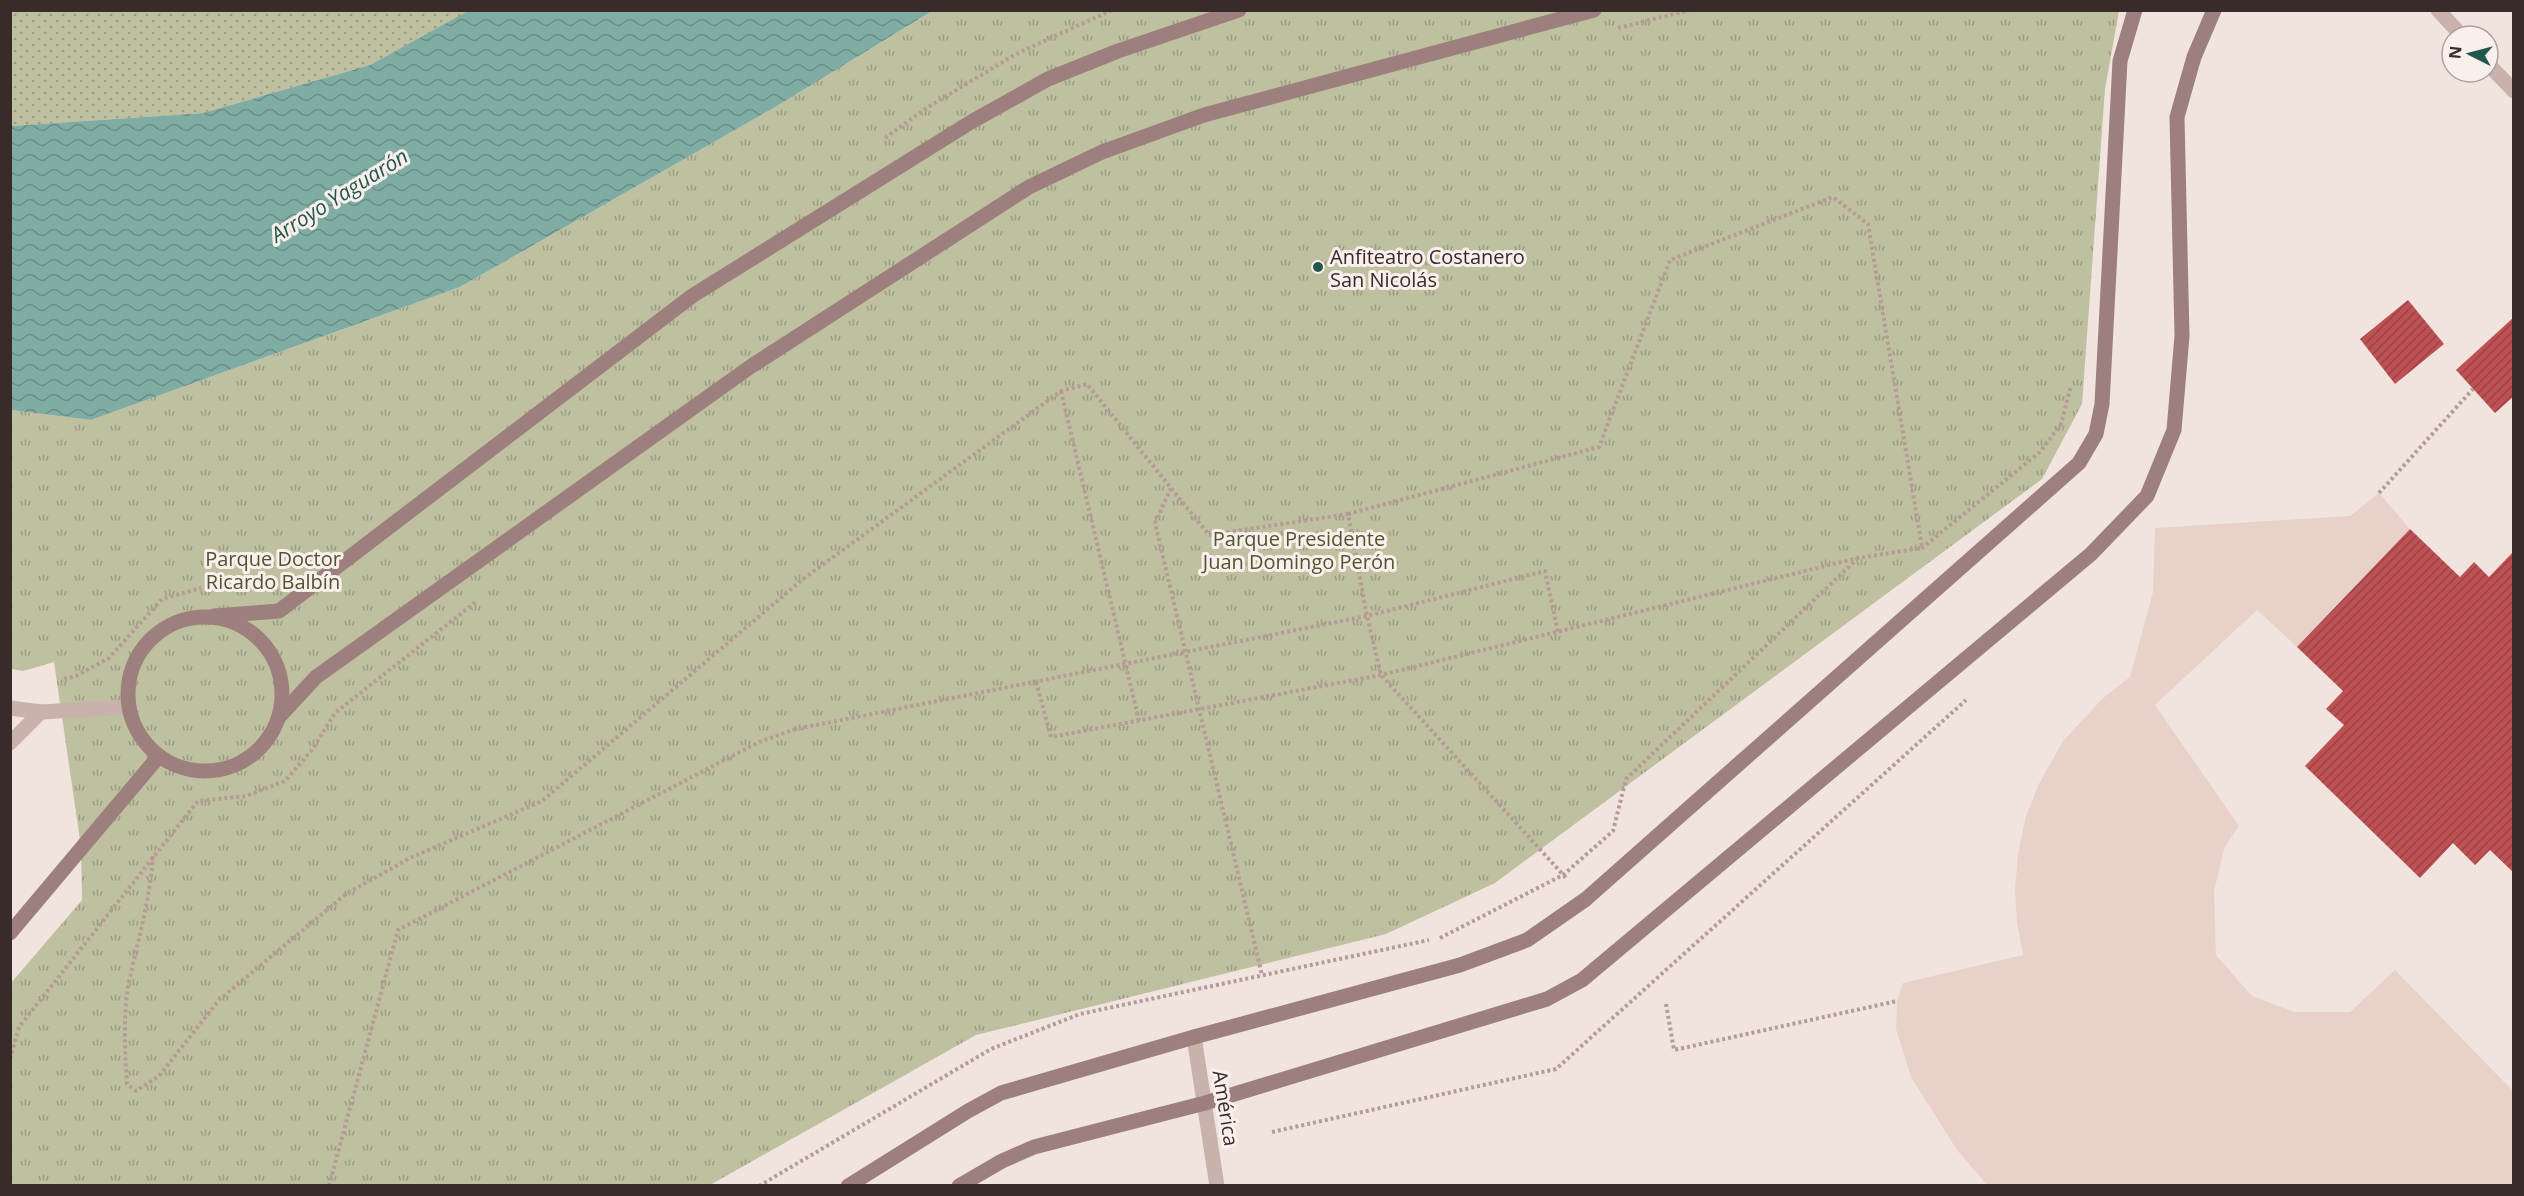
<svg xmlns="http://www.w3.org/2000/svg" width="2524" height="1196" viewBox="0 0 2524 1196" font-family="'Open Sans',sans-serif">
  <defs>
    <pattern id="grass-dots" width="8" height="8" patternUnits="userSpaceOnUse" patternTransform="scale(1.5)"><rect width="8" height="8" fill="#bec0a0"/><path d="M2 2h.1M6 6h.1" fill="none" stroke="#9b9c83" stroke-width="1.8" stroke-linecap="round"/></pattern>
    <pattern id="park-tufts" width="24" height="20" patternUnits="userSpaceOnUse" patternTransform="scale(1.5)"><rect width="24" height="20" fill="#bec0a0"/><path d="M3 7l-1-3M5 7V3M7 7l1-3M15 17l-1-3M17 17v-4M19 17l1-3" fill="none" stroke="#9b9c83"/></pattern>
    <pattern id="water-waves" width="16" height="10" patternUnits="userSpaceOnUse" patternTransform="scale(1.5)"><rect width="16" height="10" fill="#80ada3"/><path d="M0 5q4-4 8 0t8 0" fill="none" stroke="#6a8d85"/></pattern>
    <pattern id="building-hatch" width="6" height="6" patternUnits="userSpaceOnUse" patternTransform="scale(1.5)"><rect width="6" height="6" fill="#be5153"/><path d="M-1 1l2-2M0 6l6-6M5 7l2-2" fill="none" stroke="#9b4345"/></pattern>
  </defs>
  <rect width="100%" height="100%" fill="#f1e4df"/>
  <polygon fill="url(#grass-dots)" points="11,11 470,11 370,65 203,113 11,126"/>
  <polygon fill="url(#park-tufts)" points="932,11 2119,11 2105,89 2082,404 2042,479 1495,883 1386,934 976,1035 710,1185 11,1186 11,983 82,900 81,847 54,662 23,671 11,669 11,410 91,420 460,287 777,106"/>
  <polygon fill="#e8d1c8" points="2379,493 2410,529 2297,647 2257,610 2155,705 2239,826 2225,846 2214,891 2216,955 2252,996 2294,1012 2350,1012 2395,970 2513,1091 2513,1185 1987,1185 1957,1150 1911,1077 1896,1029 1897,1001 1903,983 2023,955 2017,923 2015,890 2018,854 2026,816 2039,784 2063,741 2103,698 2130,677 2153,592 2155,528 2350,516"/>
  <polygon fill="url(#water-waves)" points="470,10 932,11 777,106 460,287 91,420 11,410 11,126 203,113 370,65"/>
  <g fill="url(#building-hatch)">
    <polygon points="2408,300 2444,344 2395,384 2360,339"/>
    <polygon points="2514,317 2514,396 2495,413 2456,370"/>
    <polygon points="2410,529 2460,577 2474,562 2489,577 2514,551 2514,873 2490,850 2475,865 2453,843 2420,878 2305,766 2344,725 2326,709 2343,691 2297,647"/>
  </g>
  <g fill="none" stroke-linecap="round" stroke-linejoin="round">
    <g stroke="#b59b96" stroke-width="4" stroke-dasharray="3 3" stroke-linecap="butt">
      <polyline points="1618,28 1690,10"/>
      <polyline points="885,138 925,109 1016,54 1112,10"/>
      <polyline points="1061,391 1139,721"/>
      <polyline points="1171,488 1155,523 1262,975"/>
      <polyline points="2379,493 2473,389"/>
      <polyline points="1348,514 1599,447 1670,260 1833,197 1868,224 1922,547"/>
      <polyline points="64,679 76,676 109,658 162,599 201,588"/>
      <polyline points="1036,682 1051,737 1381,675 1858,558 1922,548 2040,452 2061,424 2071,386"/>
      <path d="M 153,856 C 150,901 137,943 128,987 C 123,1018 125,1053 127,1084 L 136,1091 L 159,1076 L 219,1000 L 346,894 L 410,858 L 542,801 L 803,579 L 1061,391 L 1087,384 L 1209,535 L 1348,514 L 1367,616 L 1381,675 L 1567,879"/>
      <polyline points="1440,938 1563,875 1613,831 1626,779 1857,559"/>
      <polyline points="1666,1004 1674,1050 1897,1001"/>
      <polyline points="10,1059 19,1027 198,801 246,796 285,781 312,750 335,713 477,601"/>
      <polyline points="1272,1132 1556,1069 1966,700"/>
      <polyline points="329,1186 398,930 759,742 796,729 1367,616 1545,571 1558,632"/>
      <polyline points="759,1186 991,1049 1080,1014 1429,940"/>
    </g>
    <g stroke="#c9b1ac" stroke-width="15">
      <polyline points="2438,10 2462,36"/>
      <polyline points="2488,64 2514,91"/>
      <polyline points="10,708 41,712 129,707"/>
      <polyline points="10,743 41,712"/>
      <polyline points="1194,1037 1217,1186"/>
    </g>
    <g stroke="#9d807d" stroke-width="15">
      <polyline points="214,616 279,611 692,296 971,122 1048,79 1118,51 1239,10"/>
      <circle cx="205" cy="694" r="77"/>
      <polyline points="279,717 316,677 750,367 1029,187 1102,152 1204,115 1594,10"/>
      <polyline points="10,933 159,756"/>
      <polyline points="848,1186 968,1111 1001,1093 1194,1037 1460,965 1527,940 1586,899 2079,463 2096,434 2102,404 2120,61 2135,10"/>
      <polyline points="959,1186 1002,1161 1034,1147 1205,1103 1547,999 1582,980 2091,554 2147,496 2174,430 2182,336 2177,117 2194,57 2214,10"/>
    </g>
  </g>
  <circle fill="#22574c" stroke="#f9efec" stroke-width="2" cx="1318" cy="267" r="6"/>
  <g text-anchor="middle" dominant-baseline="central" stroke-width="6" stroke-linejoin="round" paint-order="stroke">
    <g font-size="20" fill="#382b2a" stroke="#f9efec" text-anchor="start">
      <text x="1330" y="256">Anfiteatro Costanero<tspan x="1330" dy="23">San Nicolás</tspan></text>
    </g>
    <g font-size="20" fill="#515430" stroke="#f9efec">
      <text x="1299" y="538">Parque Presidente<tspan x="1299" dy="23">Juan Domingo Perón</tspan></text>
      <text x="273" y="558">Parque Doctor<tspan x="273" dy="23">Ricardo Balbín</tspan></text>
    </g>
    <g font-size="20" fill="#382b2a" stroke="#f9efec">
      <text transform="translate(1226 1108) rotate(81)">América</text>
    </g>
    <g font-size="21" font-style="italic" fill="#22574c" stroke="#f9efec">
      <text transform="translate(339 195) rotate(-32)">Arroyo Yaguarón</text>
    </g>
  </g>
  <rect width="2524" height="1196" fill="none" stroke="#382b2a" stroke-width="24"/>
  <g transform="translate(2470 54) rotate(276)"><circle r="28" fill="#f9efec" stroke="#aca19e" stroke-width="1.5"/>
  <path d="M0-4.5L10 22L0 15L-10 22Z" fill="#22574c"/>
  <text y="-9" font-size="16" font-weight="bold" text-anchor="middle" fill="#382b2a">N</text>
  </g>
</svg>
